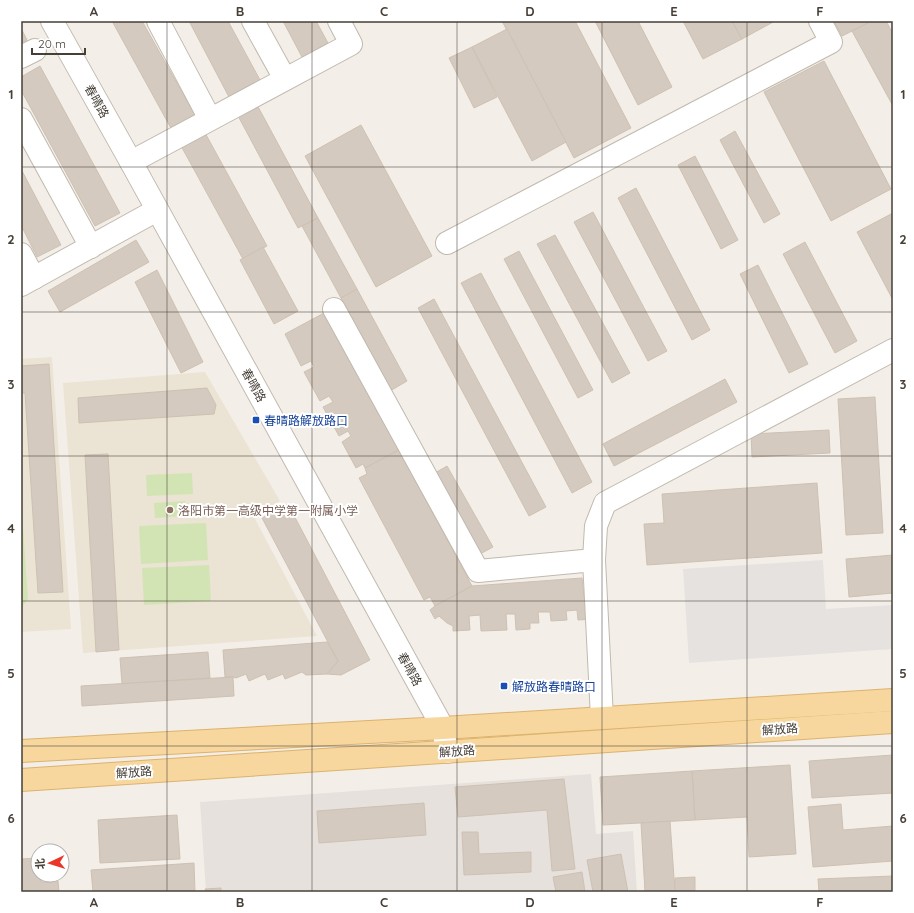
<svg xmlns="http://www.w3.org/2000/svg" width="914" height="913" viewBox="0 0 914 913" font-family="Quicksand,'Noto Sans SC',sans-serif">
  <rect width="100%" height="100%" fill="#f3efe8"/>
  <polygon fill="#e6e1dd" points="591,774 596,834 633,831 637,892 206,892 200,802"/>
  <g fill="#ebe3d3">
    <polygon points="52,357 71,629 21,632 21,359"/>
    <polygon points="205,372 280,501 255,519 317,636 83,653 63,383"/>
  </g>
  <g fill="#d2e4b4">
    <polygon points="192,473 193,494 147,496 146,475"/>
    <polygon points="21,499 28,599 21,608"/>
    <polygon points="185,501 186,516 155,518 154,503"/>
    <polygon points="206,523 208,560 141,564 139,526"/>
    <polygon points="209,565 211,601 144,605 142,568"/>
  </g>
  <polygon fill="#e5e2e0" points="823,560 826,609 893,605 893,649 689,663 683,569"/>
  <g fill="#d4cabf" stroke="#cec1b2">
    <polygon points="112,21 142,21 196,117 172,130"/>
    <polygon points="189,21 228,21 260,80 229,97"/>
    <polygon points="283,21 316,21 328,43 302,57"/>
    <polygon points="502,21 575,21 631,128 574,158"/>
    <polygon points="595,21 638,21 672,87 638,105"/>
    <polygon points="683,21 732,21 742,39 703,59"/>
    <polygon points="732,21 775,21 742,39"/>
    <polygon points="834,21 872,21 842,36"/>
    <polygon points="872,21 886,21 893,34 893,106 852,31"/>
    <polygon points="21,28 27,40 21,43"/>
    <polygon points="507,29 566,142 532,161 472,47"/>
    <polygon points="472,47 497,97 474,108 449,58"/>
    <polygon points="824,61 891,189 831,221 764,92"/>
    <polygon points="40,66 120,213 95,226 21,90 21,77"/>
    <polygon points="256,103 318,218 298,228 237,114"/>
    <polygon points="361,125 432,256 376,287 305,156"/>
    <polygon points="204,131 267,246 243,259 180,144"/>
    <polygon points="735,131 780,214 764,223 720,140"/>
    <polygon points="695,156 738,240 721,249 678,165"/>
    <polygon points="21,169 61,245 37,257 21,225"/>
    <polygon points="636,188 710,330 692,340 618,198"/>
    <polygon points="593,212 667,351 648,361 574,222"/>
    <polygon points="893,213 893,300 857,232"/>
    <polygon points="318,218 357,289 341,298 302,226"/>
    <polygon points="555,235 630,373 612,383 537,244"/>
    <polygon points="136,240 149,262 60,312 48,291"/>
    <polygon points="805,242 857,341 835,353 783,254"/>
    <polygon points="263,247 298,311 274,324 240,260"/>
    <polygon points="519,251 593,390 578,398 504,259"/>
    <polygon points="758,265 808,364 789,373 740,274"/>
    <polygon points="157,270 203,362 181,373 135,282"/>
    <polygon points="481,273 592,482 572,493 461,283"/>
    <polygon points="357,289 407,381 390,391 341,298"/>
    <polygon points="434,299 546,507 529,516 418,308"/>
    <polygon points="324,313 399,450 365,468 363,464 356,468 342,442 351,436 348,431 339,436 323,407 333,402 329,396 320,401 304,372 314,367 311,361 301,366 285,334"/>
    <polygon points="49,364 63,592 38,593 25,393 21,393 21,366"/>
    <polygon points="725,379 737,402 614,466 603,444"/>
    <polygon points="207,388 216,405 214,414 79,423 78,398"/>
    <polygon points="875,397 883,533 846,535 838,399"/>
    <polygon points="829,430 830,453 752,457 751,434"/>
    <polygon points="399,450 472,586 435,606 430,597 424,600 359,478 367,474 365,468"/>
    <polygon points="108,454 119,650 96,652 85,455"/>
    <polygon points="447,466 493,547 480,554 435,473"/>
    <polygon points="817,483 822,553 647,565 644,524 664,523 662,494"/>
    <polygon points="288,504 370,660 341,675 327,674 338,661 262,518"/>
    <polygon points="893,555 893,593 849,597 846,559"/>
    <polygon points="582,578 584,597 592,596 594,619 578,620 577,610 566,611 567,620 551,621 550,612 538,612 539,623 530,623 530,629 516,630 515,614 506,614 507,630 481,631 480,615 469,616 470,630 453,631 453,626 447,623 439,616 435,619 430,610 435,606 472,586"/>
    <polygon points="327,642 338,661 327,674 306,675 302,672 285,679 283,674 268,680 265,674 249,681 246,674 236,678 233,677 225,677 223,650"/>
    <polygon points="208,652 210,678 122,684 120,658"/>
    <polygon points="233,677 234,696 82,706 81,686"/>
    <polygon points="893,755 893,793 812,798 809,761"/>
    <polygon points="790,765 796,854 749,857 747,817 695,820 692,771"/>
    <polygon points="692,771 695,820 603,825 600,777"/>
    <polygon points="564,779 575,869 552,871 547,810 458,817 455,787"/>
    <polygon points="424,803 426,835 319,843 317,811"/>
    <polygon points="841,804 843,830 893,826 893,861 813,867 808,807"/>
    <polygon points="177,815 180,859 100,863 98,820"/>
    <polygon points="670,821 675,892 645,892 641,823"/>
    <polygon points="462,832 478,832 479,854 531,852 531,872 464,875"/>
    <polygon points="621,854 628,892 593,892 587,860"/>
    <polygon points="38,858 38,875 41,875 41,882 58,881 59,892 21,892 21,859"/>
    <polygon points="194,863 195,892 93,892 91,870"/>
    <polygon points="582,872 585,892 556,892 553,877"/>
    <polygon points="893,876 893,892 819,892 818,879"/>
    <polygon points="695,877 695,892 675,892 675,878"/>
    <polygon points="221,888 221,892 206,892 205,889"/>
  </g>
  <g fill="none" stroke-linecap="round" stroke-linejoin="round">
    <g stroke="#c1b9ae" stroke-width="24">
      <g id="minor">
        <polyline points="52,21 131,162 443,728 447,752"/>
        <polyline points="158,21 210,119"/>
        <polyline points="253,21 285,79"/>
        <polyline points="21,57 35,50"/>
        <polyline points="21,119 91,247"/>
        <polyline points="131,162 351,44 339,21"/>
        <polyline points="447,243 831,42 820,21"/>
        <polyline points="21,254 34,278"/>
        <polyline points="21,285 157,210"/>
        <polyline points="334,309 478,571 594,560 602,718"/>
        <polyline points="594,560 596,526 605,503 893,350"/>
      </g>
    </g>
    <g stroke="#dcb26e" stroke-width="24">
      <g id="major">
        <polyline points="21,751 443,728 893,700"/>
        <polyline points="21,780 893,722"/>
      </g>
    </g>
    <use href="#minor" stroke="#fff" stroke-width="22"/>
    <use href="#major" stroke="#f7d79d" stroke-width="22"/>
  </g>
  <path fill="none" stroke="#463f37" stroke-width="1" stroke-opacity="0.55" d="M 167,21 L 167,892M 312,21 L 312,892M 457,21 L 457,892M 602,21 L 602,892M 747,21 L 747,892M 21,167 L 893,167M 21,312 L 893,312M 21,456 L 893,456M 21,601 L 893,601M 21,746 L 893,746"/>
  <g fill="#1a4fb4" stroke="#fff" stroke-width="1.5">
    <rect x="252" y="416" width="8" height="8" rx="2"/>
    <rect x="500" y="682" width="8" height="8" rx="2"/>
  </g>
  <circle fill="#8d6e63" stroke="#fff" stroke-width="1.5" cx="170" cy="510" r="4"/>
  <g text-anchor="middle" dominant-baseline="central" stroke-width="4" stroke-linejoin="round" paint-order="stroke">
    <g font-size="12" fill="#463f37" stroke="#fff">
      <text transform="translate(97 101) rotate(61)">春晴路</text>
      <text transform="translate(254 385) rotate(61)">春晴路</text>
      <text transform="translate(410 669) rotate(61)">春晴路</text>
      <text transform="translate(780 729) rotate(-4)">解放路</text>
      <text transform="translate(457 751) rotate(-4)">解放路</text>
      <text transform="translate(134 772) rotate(-4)">解放路</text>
    </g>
    <g font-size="12" fill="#164399" stroke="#fff" text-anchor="start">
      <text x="264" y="420">春晴路解放路口</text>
      <text x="512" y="686">解放路春晴路口</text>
    </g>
    <g font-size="12" fill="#785e54" stroke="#fff" text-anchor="start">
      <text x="178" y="510">洛阳市第一高级中学第一附属小学</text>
    </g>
  </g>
  <rect width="914" height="913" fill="none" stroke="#ffffff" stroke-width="44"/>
  <g transform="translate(50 863) rotate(266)"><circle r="19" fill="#ffffff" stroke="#b5b2af"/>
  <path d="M0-3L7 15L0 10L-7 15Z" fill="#eb3627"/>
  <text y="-6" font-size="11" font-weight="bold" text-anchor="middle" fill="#463f37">北</text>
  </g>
  <path d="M32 48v6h53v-6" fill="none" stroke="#463f37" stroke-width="2"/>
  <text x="38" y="48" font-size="12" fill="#463f37" stroke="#ffffff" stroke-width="3" paint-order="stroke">20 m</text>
  <rect x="22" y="22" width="870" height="869" fill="none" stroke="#463f37" stroke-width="1.5"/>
  <g font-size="13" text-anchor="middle" font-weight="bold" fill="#463f37">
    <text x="94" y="16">A</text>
    <text x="240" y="16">B</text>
    <text x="384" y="16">C</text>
    <text x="530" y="16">D</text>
    <text x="674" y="16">E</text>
    <text x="820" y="16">F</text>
    <text x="11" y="99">1</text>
    <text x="903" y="99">1</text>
    <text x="11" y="244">2</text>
    <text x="903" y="244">2</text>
    <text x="11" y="389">3</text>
    <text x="903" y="389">3</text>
    <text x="11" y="533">4</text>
    <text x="903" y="533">4</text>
    <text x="11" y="678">5</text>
    <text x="903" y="678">5</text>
    <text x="11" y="823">6</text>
    <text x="903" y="823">6</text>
    <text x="94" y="907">A</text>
    <text x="240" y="907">B</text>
    <text x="384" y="907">C</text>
    <text x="530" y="907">D</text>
    <text x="674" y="907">E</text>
    <text x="820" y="907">F</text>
  </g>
</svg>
